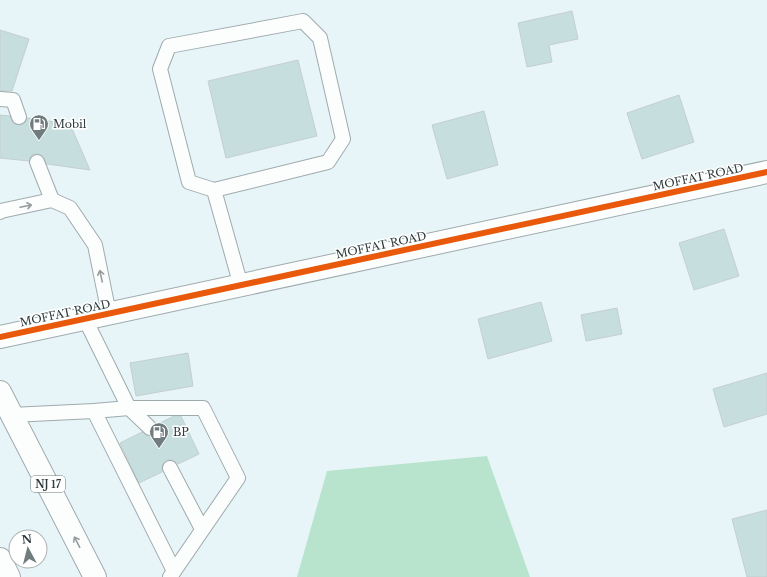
<svg xmlns="http://www.w3.org/2000/svg" width="767" height="577" viewBox="0 0 767 577" font-family="'Libre Baskerville',serif">
  <rect width="100%" height="100%" fill="#e8f5f8"/>
  <polygon fill="#b8e3cd" points="487,456 530,577 297,577 327,471"/>
  <g fill="#c6dedd" stroke="#c4cfd0">
    <polygon points="572,11 578,39 549,45 552,62 527,67 518,23"/>
    <polygon points="0,30 29,39 12,91 0,91"/>
    <polygon points="298,60 317,136 226,158 208,81"/>
    <polygon points="679,95 694,142 642,159 627,113"/>
    <polygon points="484,111 498,165 447,179 432,125"/>
    <polygon points="0,115 10,116 13,123 18,125 21,125 25,123 27,118 70,124 90,170 47,164 43,156 38,154 34,154 31,156 29,161 0,158"/>
    <polygon points="724,229 739,276 694,290 679,243"/>
    <polygon points="541,302 552,341 488,359 478,319"/>
    <polygon points="617,308 622,334 586,341 581,315"/>
    <polygon points="188,353 193,386 136,396 130,363"/>
    <polygon points="767,373 767,414 724,427 713,389"/>
    <polygon points="174,416 181,416 199,454 178,464 174,461 171,460 166,460 163,464 162,467 162,472 139,483 120,443 142,432 148,436 153,436 156,434 158,430 158,424"/>
    <polygon points="767,510 767,577 747,577 732,519"/>
  </g>
  <g fill="none" stroke-linecap="round" stroke-linejoin="round">
    <g stroke="#9faaad" stroke-width="16">
      <g id="service">
        <polyline points="0,99 13,100 19,117"/>
        <polyline points="37,162 52,200"/>
        <polyline points="214,190 328,162 343,139 320,38 303,21 169,46 160,69 189,182 214,190 241,286"/>
        <polyline points="0,212 1,211 52,200 70,208 95,245 109,314"/>
        <polyline points="85,319 129,408 150,428"/>
        <polyline points="94,411 174,571"/>
        <polyline points="11,415 94,411 129,408 203,408 238,478 170,577"/>
        <polyline points="170,468 202,529"/>
      </g>
    </g>
    <g stroke="#9faaad" stroke-width="24">
      <polyline id="minor" points="0,337 767,172"/>
    </g>
    <g stroke="#9faaad" stroke-width="24">
      <g id="trunk">
        <polyline points="0,392 95,577"/>
        <polyline points="0,559 9,577"/>
      </g>
    </g>
    <use href="#service" stroke="#fcfefe" stroke-width="14"/>
    <use href="#minor" stroke="#fcfefe" stroke-width="22"/>
    <use href="#trunk" stroke="#fcfefe" stroke-width="22"/>
    <g stroke="#fff" stroke-width="8">
      <polyline id="cycleway" points="0,337 767,172"/>
    </g>
    <use href="#cycleway" stroke="#e8590c" stroke-width="6"/>
  </g>
  <defs><path id="oneway-shaft" d="M-6 0H5M1.5-3L5.5 0L1.5 3" fill="none" stroke-width="1.6" stroke-linecap="round" stroke-linejoin="round"/></defs>
  <g stroke="#969c9e">
    <use href="#oneway-shaft" transform="translate(26 206) rotate(-12)"/>
    <use href="#oneway-shaft" transform="translate(101 276) rotate(-102)"/>
    <use href="#oneway-shaft" transform="translate(77 542) rotate(-117)"/>
  </g>
  <defs>
    <g id="fuel-pin" transform="scale(1)"><path d="M0 17L-7.5 6A9.5 9.5 0 1 1 7.5 6Z" fill="#707c7e" stroke="#fff"/><path d="M-5.5-6h7V0h2V4h1.3V-2.5L3-4.5l.8-.8L6-3V5H2.5V1h-1V6h-7ZM-4.2-4.7v3.2H.2V-4.7Z" fill="#fff"/></g>
  </defs>
  <g fill-rule="evenodd">
    <use href="#fuel-pin" x="39" y="124"/>
    <use href="#fuel-pin" x="159" y="432"/>
  </g>
  <g text-anchor="middle" dominant-baseline="central" stroke-width="3" stroke-linejoin="round" paint-order="stroke">
    <rect fill="#fff" stroke="#6d7677" stroke-width="1" x="31" y="476" width="34" height="16" rx="3"/>
    <g font-size="10" font-weight="bold" fill="#2f3b3d">
      <text x="48" y="484">NJ 17</text>
    </g>
    <g font-size="11" fill="#2f3b3d" stroke="#fff" text-anchor="start">
      <text x="53" y="124">Mobil</text>
      <text x="173" y="432">BP</text>
    </g>
    <g font-size="11" fill="#2f3b3d" stroke="#fff">
      <text transform="translate(698 177) rotate(-12)">MOFFAT ROAD</text>
      <text transform="translate(381 245) rotate(-12)">MOFFAT ROAD</text>
      <text transform="translate(65 313) rotate(-12)">MOFFAT ROAD</text>
    </g>
  </g>
  <g transform="translate(28 549) rotate(353)"><circle r="19" fill="#ffffff" stroke="#acb1b1"/>
  <path d="M0-3L7 15L0 10L-7 15Z" fill="#707c7e"/>
  <text y="-6" font-size="11" font-weight="bold" text-anchor="middle" fill="#2f3b3d">N</text>
  </g>
</svg>
